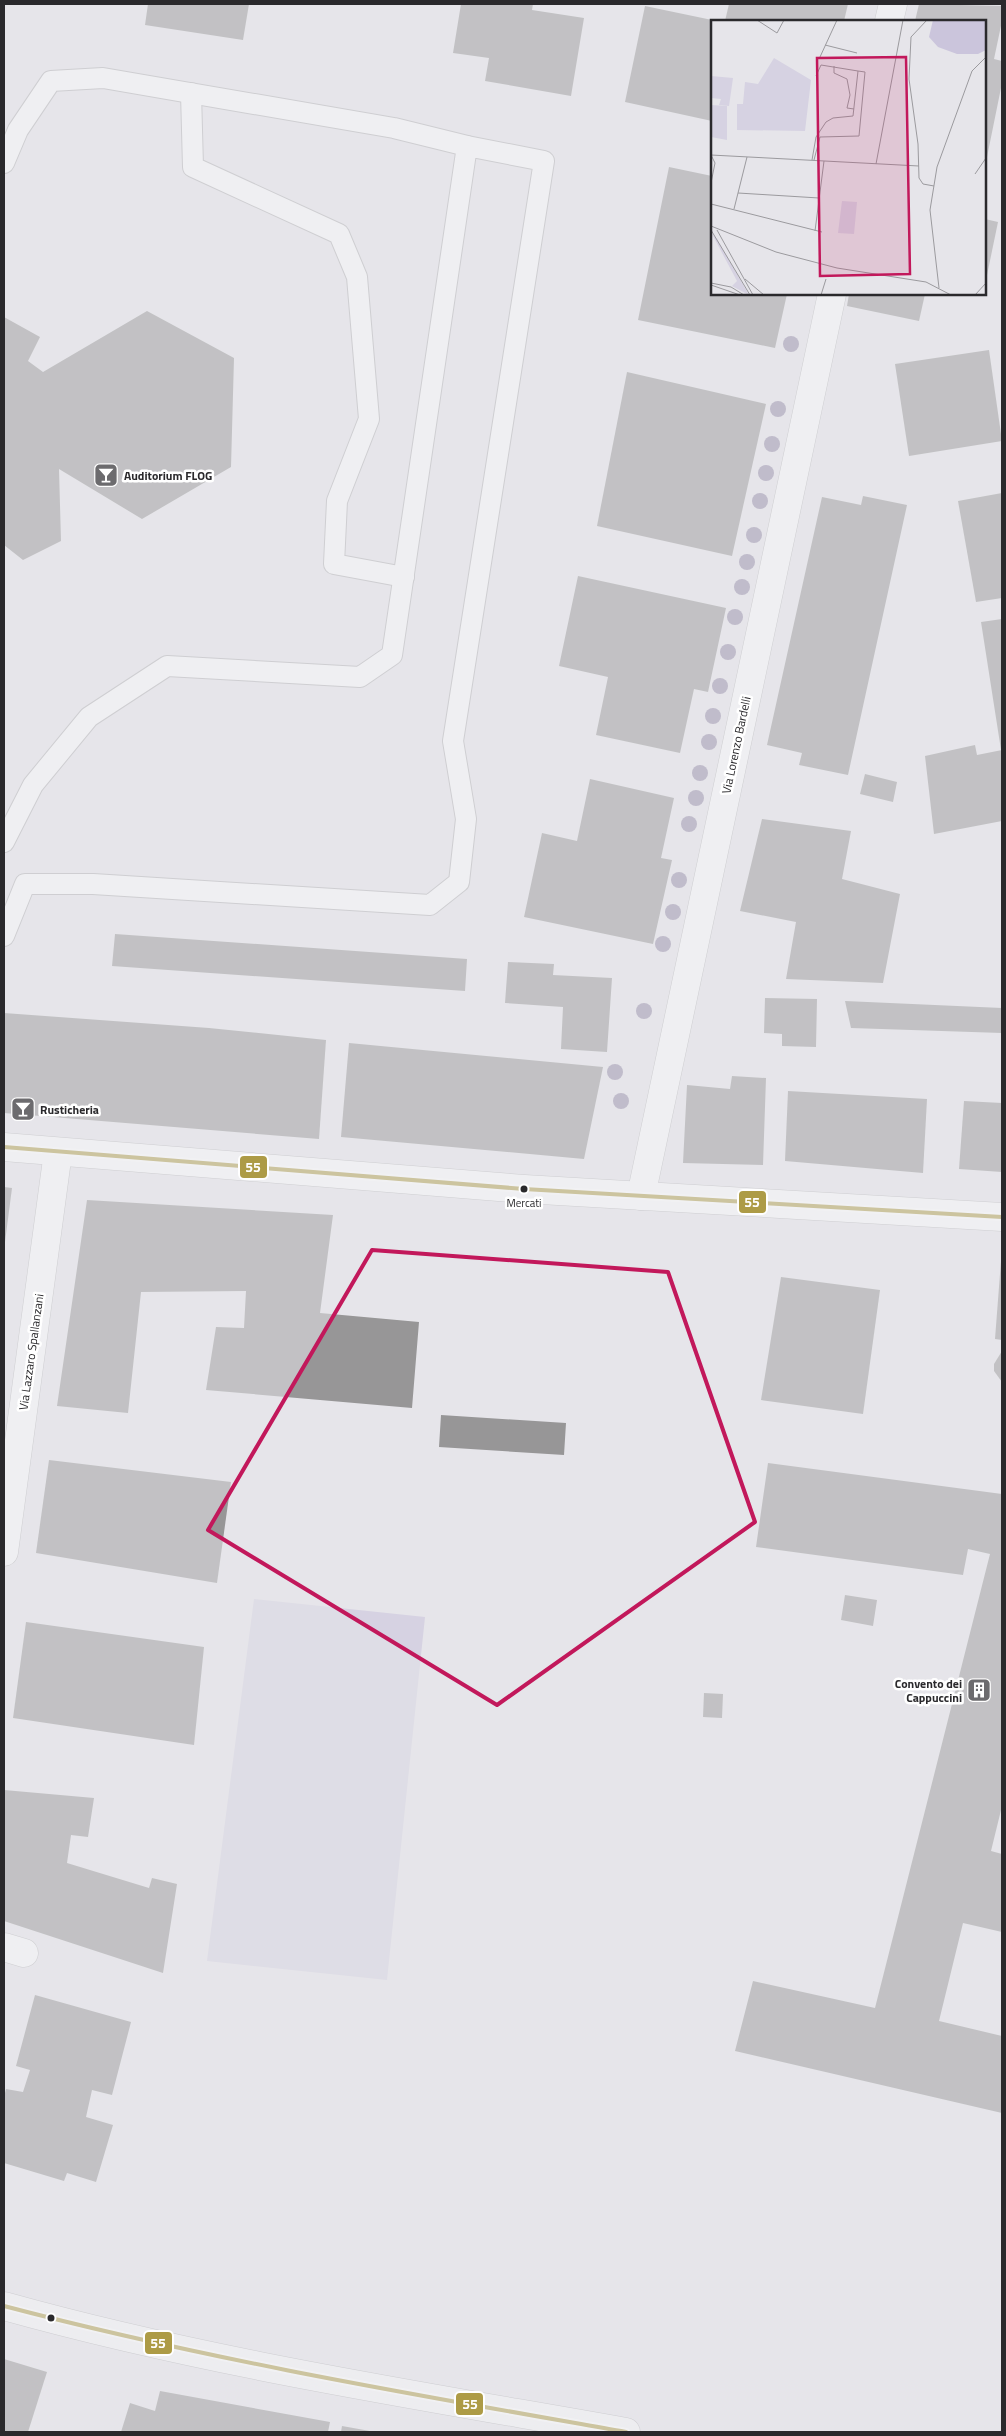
<svg xmlns="http://www.w3.org/2000/svg" width="1006" height="2436" viewBox="0 0 1006 2436" font-family="'Titillium Web',sans-serif">
  <rect width="100%" height="100%" fill="#e6e5ea"/>
  <polygon fill="#d6d2e2" points="254,1599 425,1617 387,1980 207,1961"/>
  <g fill="#979697">
    <polygon points="148,4 249,4 243,40 145,25"/>
    <polygon points="461,4 533,4 532,10 584,18 571,96 485,81 489,58 453,53"/>
    <polygon points="729,4 848,4 844,21 725,21"/>
    <polygon points="919,4 1002,6 1002,21 994,59 1002,61 1002,83 987,157 985,156 985,21 915,21"/>
    <polygon points="645,6 712,20 712,121 625,102"/>
    <polygon points="669,167 712,176 712,294 787,294 775,348 638,320"/>
    <polygon points="985,219 998,222 986,280 985,280"/>
    <polygon points="849,294 925,294 919,321 847,306"/>
    <polygon points="147,311 234,358 231,467 142,519 59,469 61,541 23,560 4,545 4,317 40,337 28,361 43,372"/>
    <polygon points="989,350 1002,441 909,456 895,364"/>
    <polygon points="627,372 766,404 732,556 597,526"/>
    <polygon points="1002,493 1002,598 976,602 958,501"/>
    <polygon points="863,496 907,505 848,775 799,765 802,753 767,745 822,497 861,505"/>
    <polygon points="578,576 726,608 708,692 694,689 680,753 596,735 608,677 559,666"/>
    <polygon points="1002,619 1002,750 1001,750 981,622"/>
    <polygon points="975,745 977,755 1002,750 1002,821 934,834 925,756"/>
    <polygon points="865,774 897,782 893,802 860,794"/>
    <polygon points="590,779 674,798 661,858 672,860 653,944 524,917 542,833 577,841"/>
    <polygon points="762,819 851,831 842,879 900,894 883,983 786,979 796,922 740,911"/>
    <polygon points="115,934 467,959 465,991 112,966"/>
    <polygon points="508,962 554,964 553,975 612,978 607,1052 561,1049 563,1007 505,1003"/>
    <polygon points="765,998 817,999 816,1047 782,1046 782,1034 764,1033"/>
    <polygon points="845,1001 1002,1008 1002,1033 851,1028"/>
    <polygon points="4,1013 209,1028 326,1040 319,1139 4,1113"/>
    <polygon points="349,1043 603,1067 584,1159 341,1137"/>
    <polygon points="732,1076 766,1078 763,1165 683,1163 687,1085 730,1089"/>
    <polygon points="788,1091 927,1099 923,1173 785,1161"/>
    <polygon points="964,1101 1002,1103 1002,1172 959,1169"/>
    <polygon points="4,1187 12,1188 5,1242 4,1242"/>
    <polygon points="87,1200 333,1215 320,1313 419,1322 412,1408 206,1390 216,1327 244,1328 246,1291 141,1292 128,1413 57,1406"/>
    <polygon points="1001,1261 1002,1261 1002,1340 995,1339"/>
    <polygon points="781,1277 880,1290 863,1414 761,1400"/>
    <polygon points="1002,1351 1002,1382 994,1371 994,1364"/>
    <polygon points="441,1415 566,1423 564,1455 439,1447"/>
    <polygon points="49,1460 231,1482 217,1583 36,1553"/>
    <polygon points="768,1463 1002,1494 1002,1806 991,1851 1002,1854 1002,1932 963,1923 939,2021 1002,2036 1002,2113 735,2051 753,1981 875,2008 990,1554 968,1549 963,1575 756,1547"/>
    <polygon points="845,1595 877,1600 873,1626 841,1620"/>
    <polygon points="26,1622 204,1647 194,1745 13,1718"/>
    <polygon points="704,1693 723,1694 722,1718 703,1717"/>
    <polygon points="4,1790 94,1798 88,1837 71,1835 67,1863 149,1888 152,1878 177,1884 163,1973 4,1921"/>
    <polygon points="35,1995 131,2022 112,2095 92,2090 86,2117 113,2125 96,2182 67,2173 64,2181 4,2163 4,2097 6,2089 23,2092 30,2070 16,2066"/>
    <polygon points="4,2359 47,2372 28,2432 4,2432"/>
    <polygon points="160,2391 330,2422 328,2432 121,2432 130,2403 155,2411"/>
    <polygon points="342,2426 370,2431 370,2432 341,2432"/>
  </g>
  <g fill="none" stroke-linecap="round" stroke-linejoin="round">
    <g stroke="#b3b2b6" stroke-width="22">
      <g id="lane">
        <polyline points="191,93 193,167 339,234 357,277 369,419 337,501 334,564 404,577"/>
        <polyline points="4,163 18,130 51,81 103,78 394,128 467,146"/>
        <polyline points="4,842 33,785 89,717 167,666 360,677 392,655 467,146 544,161 453,741 466,819 459,882 430,905 93,884 25,884 4,936"/>
      </g>
    </g>
    <g stroke="#b3b2b6" stroke-width="29">
      <g id="street">
        <polyline points="889,21 893,4"/>
        <polyline points="4,1147 524,1189 1002,1217"/>
        <polyline points="641,1196 832,294"/>
        <polyline points="4,1552 58,1152"/>
        <polyline points="4,1947 24,1953"/>
      </g>
    </g>
    <g stroke="#b3b2b6" stroke-width="29">
      <path id="secondary" d="M 4,2306 C 208,2363 418,2395 626,2432"/>
    </g>
    <use href="#lane" stroke="#fbfbfc" stroke-width="20"/>
    <use href="#street" stroke="#fbfbfc" stroke-width="28"/>
    <use href="#secondary" stroke="#f7f6f9" stroke-width="28"/>
    <g stroke="#fff" stroke-width="8">
      <g id="bus-1">
        <polyline points="4,1147 524,1189 1002,1217"/>
        <path d="M 4,2306 C 209,2360 417,2395 626,2432"/>
      </g>
    </g>
    <use href="#bus-1" stroke="#ad9b46" stroke-width="4"/>
  </g>
  <g fill="#9389a7">
    <circle cx="791" cy="344" r="8"/>
    <circle cx="778" cy="409" r="8"/>
    <circle cx="772" cy="444" r="8"/>
    <circle cx="766" cy="473" r="8"/>
    <circle cx="760" cy="501" r="8"/>
    <circle cx="754" cy="535" r="8"/>
    <circle cx="747" cy="562" r="8"/>
    <circle cx="742" cy="587" r="8"/>
    <circle cx="735" cy="617" r="8"/>
    <circle cx="728" cy="652" r="8"/>
    <circle cx="720" cy="686" r="8"/>
    <circle cx="713" cy="716" r="8"/>
    <circle cx="709" cy="742" r="8"/>
    <circle cx="700" cy="773" r="8"/>
    <circle cx="696" cy="798" r="8"/>
    <circle cx="689" cy="824" r="8"/>
    <circle cx="679" cy="880" r="8"/>
    <circle cx="673" cy="912" r="8"/>
    <circle cx="663" cy="944" r="8"/>
    <circle cx="644" cy="1011" r="8"/>
    <circle cx="615" cy="1072" r="8"/>
    <circle cx="621" cy="1101" r="8"/>
  </g>
  <path d="M0 0H1006V2436H0ZM 372,1250 L 668,1272 L 755,1522 L 497,1705 L 208,1530 Z" fill="#e6e5ea" fill-opacity=".55" fill-rule="evenodd"/>
  <path fill="none" stroke="#c2185b" stroke-width="4" stroke-linejoin="round" d="M 372,1250 L 668,1272 L 755,1522 L 497,1705 L 208,1530 Z"/>
  <defs>
    <g id="bar-square" transform="scale(1.25)"><rect x="-9" y="-9" width="18" height="18" rx="4" fill="#6c6b6e" stroke="#fff"/><path d="M-6-5H6L.8 .8V4.5H3.5V6h-7V4.5H-.8V.8Z" fill="#fff"/></g>
    <g id="building-square" transform="scale(1.25)"><rect x="-9" y="-9" width="18" height="18" rx="4" fill="#6c6b6e" stroke="#fff"/><path d="M-4-6H4V6H1V3H-1V6H-4ZM-2.5-4.3h1.7v1.8h-1.7ZM.8-4.3h1.7v1.8H.8ZM-2.5-1h1.7V.8h-1.7ZM.8-1h1.7V.8H.8Z" fill="#fff"/></g>
  </defs>
  <g fill-rule="evenodd">
    <use href="#bar-square" x="106" y="475"/>
    <use href="#bar-square" x="23" y="1109"/>
    <use href="#building-square" x="979" y="1690"/>
  </g>
  <g fill="#2a292c" stroke="#fff" stroke-width="2">
    <circle cx="524" cy="1189" r="4.5"/>
    <circle cx="51" cy="2318" r="4.5"/>
  </g>
  <g text-anchor="middle" dominant-baseline="central" stroke-width="5" stroke-linejoin="round" paint-order="stroke">
    <g font-size="11" fill="#2a292c" stroke="#fff">
      <text x="524" y="1203">Mercati</text>
    </g>
    <g font-size="12" font-weight="bold" fill="#2a292c" stroke="#fff" text-anchor="start">
      <text x="124" y="475">Auditorium FLOG</text>
      <text x="40" y="1109">Rusticheria</text>
      <text x="962" y="1683" text-anchor="end">Convento dei<tspan x="962" dy="14">Cappuccini</tspan></text>
    </g>
    <g font-size="12" fill="#2a292c" stroke="#fff">
      <text transform="translate(736 745) rotate(-78)">Via Lorenzo Bardelli</text>
      <text transform="translate(31 1352) rotate(-82)">Via Lazzaro Spallanzani</text>
    </g>
  </g>
  <g transform="translate(711 20)">
    <rect width="275" height="275" fill="#e6e5ea"/>
    <path d="M 63,38 L 100,60 L 94,111 L 26,110 L 26,84 L 32,84 L 34,62 L 47,64 ZM 0,85 L 16,86 L 16,120 L 0,117 ZM 131,181 L 146,182 L 143,214 L 127,213 ZM 1,214 L 6,219 L 38,275 L 21,266 L 26,261 Z" fill="#d6d2e2"/>
    <path d="M 222,0 L 275,0 L 275,30 L 267,34 L 246,34 L 227,27 L 218,17 Z" fill="#cbc5dc"/>
    <path d="M 0,56 L 22,58 L 18,86 L 8,85 L 10,79 L 0,78 Z" fill="#d6d2e2"/>
    <path fill="none" stroke="#9b9a9e" stroke-width="1" d="M 46,0 L 66,13 L 73,0M 216,0 L 200,17 L 198,59 L 207,124 L 208,158 L 212,164 L 223,166M 114,25 L 146,33M 109,37 L 126,0M 123,46 L 123,53 L 136,59 L 139,75 L 136,88 L 143,89M 105,56 L 110,45 L 147,51M 0,135 L 208,146M 0,135 L 4,143 L 0,163M 101,140 L 105,117 L 115,102 L 122,98 L 142,96 L 147,51 L 154,52 L 148,116 L 109,117 L 103,140M 165,144 L 192,0M 264,154 L 275,138M 27,173 L 108,178M 0,184 L 111,212M 23,189 L 36,137M 0,206 L 65,232 L 126,248 L 215,262 L 240,275M 0,210 L 39,275M 6,210 L 42,275M 104,211 L 113,141M 34,259 L 53,275M 0,263 L 20,267 L 33,275M 0,265 L 29,275M 228,268 L 219,190 L 226,147 L 261,51 L 275,37M 110,275 L 115,259M 264,275 L 275,263"/>
    <path fill="#c2185b" fill-opacity="0.15" stroke="#c2185b" stroke-width="2.5" d="M 195,37 L 199,254 L 109,256 L 106,38 Z"/>
    <rect width="275" height="275" fill="none" stroke="#2a292c" stroke-width="2.5"/>
  </g>
  <g stroke="#fff" stroke-width="2">
    <rect x="239" y="1155" width="29" height="24" rx="5" fill="#ad9b46"/>
    <rect x="738" y="1190" width="29" height="24" rx="5" fill="#ad9b46"/>
    <rect x="144" y="2331" width="29" height="24" rx="5" fill="#ad9b46"/>
    <rect x="455" y="2392" width="29" height="24" rx="5" fill="#ad9b46"/>
  </g>
  <g font-size="14" text-anchor="middle" font-weight="bold" fill="#fff">
    <text x="253" y="1172">55</text>
    <text x="752" y="1207">55</text>
    <text x="158" y="2348">55</text>
    <text x="470" y="2409">55</text>
  </g>
  <rect width="1006" height="2436" fill="none" stroke="#2a292c" stroke-width="10"/>
</svg>
